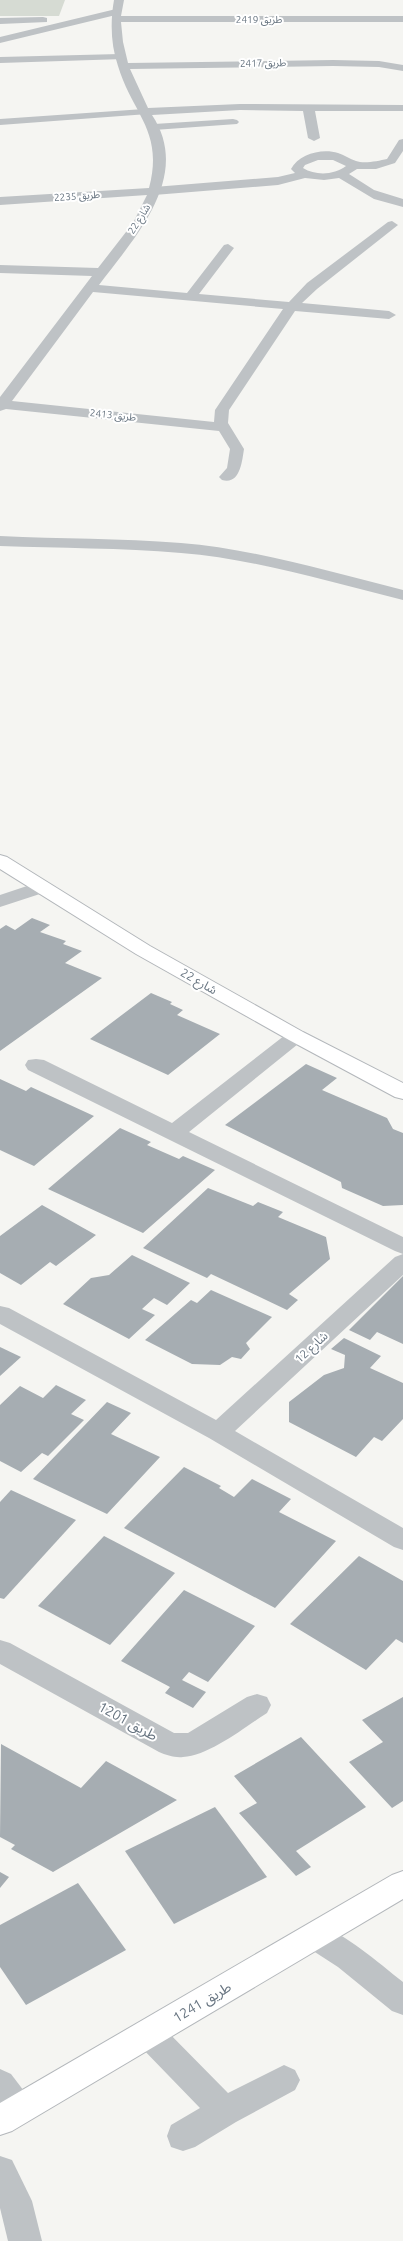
<svg xmlns="http://www.w3.org/2000/svg" width="403" height="2241" viewBox="0 0 403 2241" font-family="Ubuntu,'Noto Sans Arabic',sans-serif">
  <rect width="100%" height="100%" fill="#f5f5f2"/>
  <polygon fill="#d6dbd3" points="0,0 65,0 59,16 0,16"/>
  <g fill="#a6adb2">
    <polygon points="32,918 50,925 40,932 66,941 63,944 82,951 65,963 102,978 0,1051 0,929 6,925 15,930"/>
    <polygon points="151,993 172,1002 170,1004 183,1010 177,1015 220,1034 168,1075 90,1039"/>
    <polygon points="306,1064 337,1078 322,1090 387,1118 393,1129 403,1133 403,1205 383,1206 342,1188 341,1182 225,1125"/>
    <polygon points="0,1079 26,1091 31,1087 94,1116 34,1166 0,1150"/>
    <polygon points="120,1128 151,1142 147,1145 179,1159 183,1156 215,1170 143,1233 48,1189"/>
    <polygon points="208,1188 253,1206 258,1202 283,1212 278,1217 326,1237 330,1259 289,1294 298,1300 287,1310 211,1274 207,1278 143,1248"/>
    <polygon points="42,1205 96,1235 56,1266 50,1262 21,1285 0,1273 0,1236"/>
    <polygon points="132,1255 190,1283 167,1305 154,1298 142,1309 155,1315 129,1339 63,1304 91,1278 109,1275"/>
    <polygon points="403,1276 403,1344 377,1332 370,1340 349,1330"/>
    <polygon points="211,1290 272,1317 246,1343 250,1349 241,1359 232,1357 220,1365 192,1364 145,1340 191,1300 197,1303"/>
    <polygon points="344,1338 381,1356 370,1368 403,1383 403,1419 382,1441 374,1437 356,1457 289,1422 289,1402 324,1375 344,1368 345,1355 331,1349"/>
    <polygon points="0,1347 21,1357 0,1376"/>
    <polygon points="56,1385 86,1400 71,1414 84,1420 48,1456 42,1453 21,1472 0,1461 0,1405 20,1386 43,1398"/>
    <polygon points="107,1402 131,1413 111,1434 160,1457 107,1514 33,1479"/>
    <polygon points="184,1467 221,1486 219,1488 234,1497 252,1479 291,1499 279,1512 336,1541 275,1608 124,1528"/>
    <polygon points="11,1490 76,1520 4,1599 0,1598 0,1502"/>
    <polygon points="104,1536 175,1573 110,1645 38,1606"/>
    <polygon points="359,1556 403,1581 403,1643 396,1639 366,1670 290,1624"/>
    <polygon points="184,1590 255,1626 208,1682 189,1672 182,1680 206,1692 193,1708 165,1693 170,1687 121,1661"/>
    <polygon points="403,1697 403,1801 392,1808 349,1762 383,1742 362,1720"/>
    <polygon points="301,1737 366,1807 296,1851 311,1867 296,1876 239,1813 257,1803 234,1776"/>
    <polygon points="1,1744 81,1788 106,1761 177,1800 53,1872 11,1849 15,1845 0,1837"/>
    <polygon points="215,1807 267,1877 174,1924 125,1851"/>
    <polygon points="0,1872 9,1877 0,1888"/>
    <polygon points="78,1883 126,1950 26,2005 0,1967 0,1925"/>
  </g>
  <g fill="none" stroke-linecap="round" stroke-linejoin="round">
    <g stroke="#b3b7bb" stroke-width="2">
      <g id="secondary">
        <polygon points="0,855 7,857 150,946 303,1032 403,1083 403,1099 395,1097 289,1040 136,954 0,869"/>
        <polygon points="403,1871 403,1899 12,2131 0,2135 0,2103 392,1875"/>
      </g>
    </g>
    <g fill="#bec2c5" fill-rule="evenodd">
      <polygon points="116,9 121,12 120,14 0,43 0,37"/>
      <polygon points="43,17 47,18 47,22 0,24 0,18"/>
      <polygon points="120,54 124,55 124,59 0,63 0,57"/>
      <polygon points="144,109 148,110 150,112 148,114 0,125 0,119"/>
      <polygon points="233,119 237,120 239,122 237,124 154,130 148,127 154,124"/>
      <path d="M 403,139 L 403,151 L 395,163 L 376,169 L 357,169 L 349,174 L 374,190 L 403,199 L 403,207 L 374,199 L 339,178 L 324,180 L 305,178 L 278,185 L 154,195 L 148,191 L 154,187 L 278,177 L 295,173 L 291,169 C 299,154 322,148 338,153 C 344,155 350,159 356,161 C 364,164 378,161 387,159 L 399,140 ZM 318,160 L 333,160 L 346,166 C 334,175 316,176 303,168 L 305,165 Z"/>
      <path d="M 0,536 C 60,539 121,538 181,543 C 255,549 331,572 403,590 L 403,600 C 330,582 256,559 181,553 C 121,548 60,548 0,546 Z"/>
      <polygon points="42,881 49,883 52,887 49,891 0,907 0,895"/>
      <polygon points="148,2019 159,2023 228,2093 284,2065 295,2070 300,2080 295,2090 236,2122 195,2147 183,2151 171,2147 167,2136 171,2125 200,2108 137,2043 132,2033 137,2023"/>
    </g>
    <g fill="#bec2c5" fill-rule="evenodd">
      <path d="M 114,0 L 124,0 L 121,16 L 403,16 L 403,22 L 121,22 L 123,42 L 128,63 L 333,60 L 379,61 L 403,65 L 403,71 L 379,67 L 333,66 L 130,69 L 148,108 L 240,104 L 403,105 L 403,111 L 315,111 L 320,138 L 314,141 L 308,138 L 303,111 L 240,110 L 152,115 C 193,177 134,238 99,285 L 187,293 L 224,245 L 228,244 L 234,248 L 199,294 L 289,302 L 307,283 L 388,222 L 392,221 L 398,225 L 317,289 L 302,303 L 389,311 L 396,315 L 389,319 L 295,311 L 229,410 L 228,423 L 244,449 C 242,462 240,485 222,480 L 219,477 L 227,468 L 230,449 L 219,431 L 6,409 L 0,411 L 0,397 L 92,276 L 0,273 L 0,265 L 98,268 L 133,223 L 147,195 L 0,205 L 0,197 L 149,188 C 164,131 133,115 118,66 C 111,45 110,23 114,0 ZM 93,292 L 283,309 L 215,410 L 214,422 L 12,401 Z"/>
      <polygon points="296,1030 303,1032 307,1036 303,1040 189,1132 403,1237 403,1254 395,1251 28,1070 25,1065 28,1060 36,1059 44,1060 172,1123 289,1032"/>
      <polygon points="403,1254 403,1275 235,1431 403,1528 403,1550 394,1547 209,1438 0,1324 0,1306 9,1308 216,1420 395,1257"/>
      <path d="M 0,1640 L 10,1643 L 174,1733 L 188,1733 L 247,1697 L 257,1694 L 267,1697 L 271,1705 L 267,1713 C 245,1727 209,1756 183,1757 C 175,1758 166,1755 159,1752 L 0,1664 Z"/>
      <path d="M 315,1923 C 348,1935 376,1961 403,1982 L 403,2015 L 392,2011 L 338,1967 L 304,1945 L 300,1936 L 304,1927 Z"/>
      <polygon points="0,2069 11,2074 30,2099 34,2109 30,2119 18,2124 6,2119 0,2110"/>
      <polygon points="0,2156 12,2160 32,2201 42,2241 8,2241 0,2208"/>
    </g>
    <use href="#secondary" fill="#fff" fill-rule="evenodd"/>
  </g>
  <g text-anchor="middle" dominant-baseline="central" stroke-width="4" stroke-linejoin="round" paint-order="stroke">
    <g font-size="10" fill="#677480" stroke="#fff">
      <text x="259" y="19">طريق 2419</text>
      <text transform="translate(263 63) rotate(-1)">طريق 2417</text>
      <text transform="translate(77 196) rotate(-4)">طريق 2235</text>
      <text transform="translate(139 219) rotate(-58)">شارع 22</text>
      <text transform="translate(113 415) rotate(6)">طريق 2413</text>
    </g>
    <g font-size="12" fill="#677480" stroke="#fff">
      <text transform="translate(199 981) rotate(30)">شارع 22</text>
      <text transform="translate(311 1347) rotate(-43)">شارع 12</text>
    </g>
    <g font-size="14" fill="#677480" stroke="#fff">
      <text transform="translate(128 1721) rotate(29)">طريق 1201</text>
      <text transform="translate(202 2002) rotate(-31)">طريق 1241</text>
    </g>
  </g>
</svg>
